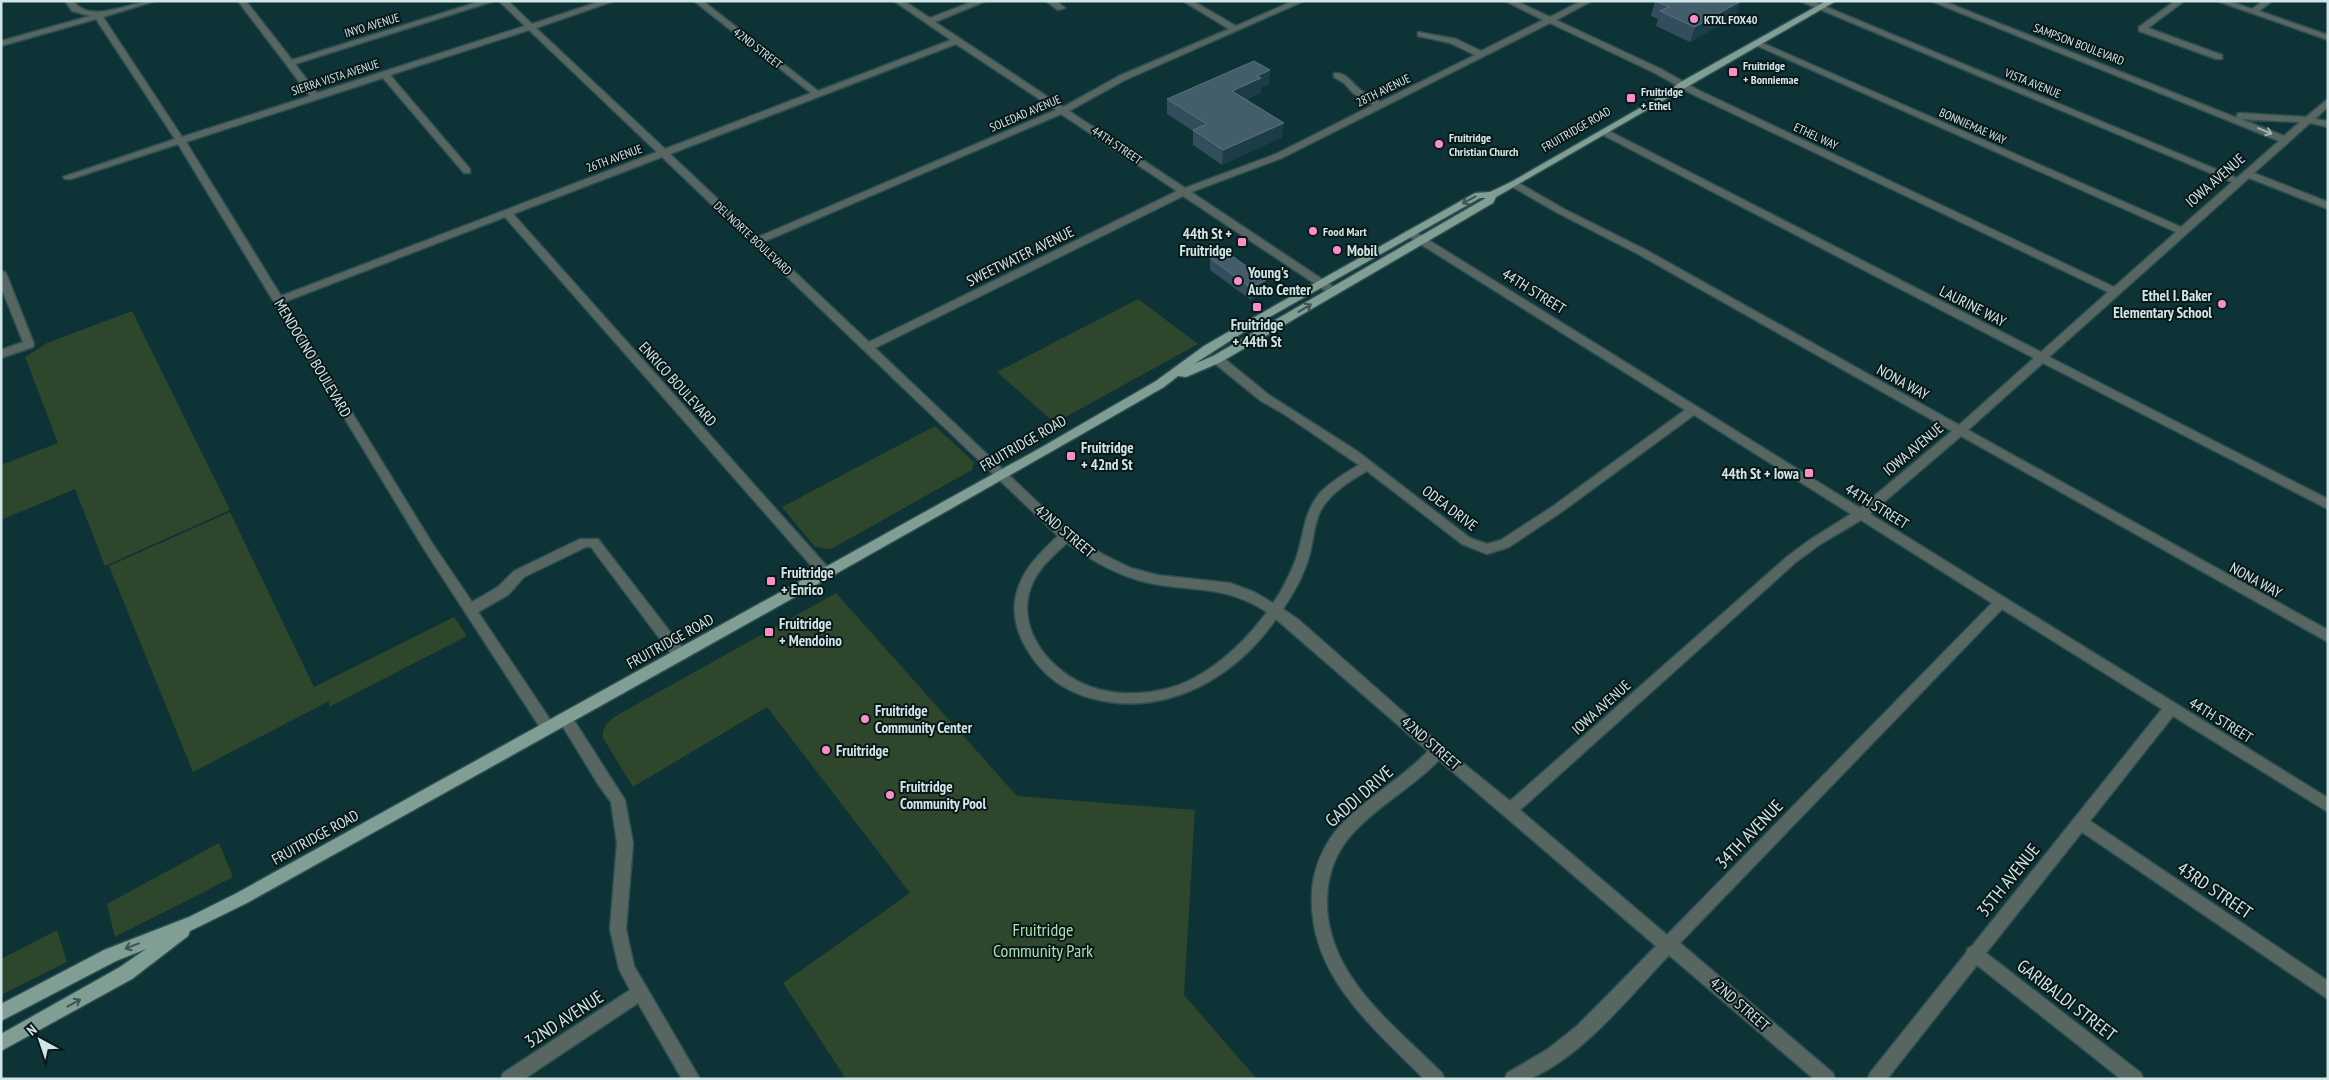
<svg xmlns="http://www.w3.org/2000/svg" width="2329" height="1080" font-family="'PT Sans Narrow',sans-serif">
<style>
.green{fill:#2d462c}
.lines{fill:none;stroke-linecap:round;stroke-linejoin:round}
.minor-casing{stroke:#2c4f52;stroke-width:3}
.major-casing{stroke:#2c4f52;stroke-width:3}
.minor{fill:#586661;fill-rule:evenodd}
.major{fill:#809e94;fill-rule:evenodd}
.wall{fill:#324d5c}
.shaded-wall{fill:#1c3c46}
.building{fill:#435e6a;stroke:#59737e}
.oneway{stroke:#a1b2b1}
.oneway2{stroke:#3f5450}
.poi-dot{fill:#fa8fc7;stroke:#091819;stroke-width:2}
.labels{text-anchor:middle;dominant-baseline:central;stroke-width:4;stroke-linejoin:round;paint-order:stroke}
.far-poi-label{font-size:12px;font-weight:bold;fill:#d1e5e7;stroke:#091819;text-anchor:start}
.far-street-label{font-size:12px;fill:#d1e5e7;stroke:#091819}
.street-label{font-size:15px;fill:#d1e5e7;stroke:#091819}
.poi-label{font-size:15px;font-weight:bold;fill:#d1e5e7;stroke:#091819;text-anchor:start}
.near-street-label{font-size:18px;fill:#d1e5e7;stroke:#091819}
.near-park-label{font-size:18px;fill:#afdfac;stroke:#091819}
</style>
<rect width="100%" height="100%" fill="#0d3336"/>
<g class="green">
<path d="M1138,299L1198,344L1055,423L997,372Z"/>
<path d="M132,311L230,510L105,566L75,489L1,520V465L58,443L25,357L47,343Z"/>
<path d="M935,426L974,462L972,470L831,549L815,547L782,507Z"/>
<path d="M230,512L314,687L454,617L467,636L329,707V701L193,772L109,566Z"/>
<path d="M836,593L1017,796L1195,810L1184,995L1257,1079H846L783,983L910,893L767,707L633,787L603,738C602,727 606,724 614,717Z"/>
<path d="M219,843L233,877L115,937L107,904Z"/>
<path d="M57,930L67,962L1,995V959Z"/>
</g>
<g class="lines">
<defs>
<g id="minor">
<path d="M65,1H73C91,25 130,1 155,1L103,17L182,137L310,96L238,1H246L292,60L481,1H494L295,64L317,93L525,26L499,1H508L532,24L601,1H614L536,28L665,149L811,93L694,1H703L818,91L951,40L894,1H904L930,18L974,1H986L935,22L1063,107L1119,76L1229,29L1183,1H1193L1236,26L1293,1H1304L1125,80L1069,111L1185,188L1276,154L1373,105L1353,93L1344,83L1334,77V73C1347,72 1352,84 1362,91C1367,95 1374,98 1380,102L1475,55L1450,43L1418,36V32L1456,39L1481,51L1543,20L1505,1H1516L1550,17L1581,1H1592L1556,20L1661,69L1698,90L2114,287L2176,232L1751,43L1758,41L2181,227L2232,182L1800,1H1812L2237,178L2279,141L1931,1H1943L2237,118V114L2240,113L2306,117L2328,99V107L2315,119L2328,121V127L2310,123L2254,173L2328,202V209L2249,178L2049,357L2328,499V509L2043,363L1968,430L2328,630V642L1961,436L1870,514L2328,798V812L2173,716L2090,821L2328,981V999L2082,832L1986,953L2141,1073L2143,1079H2121L1977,965L1887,1079H1868L1870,1073L1966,953L1968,948L1972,946L2162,709L2002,609L1680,943L1833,1073L1835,1079H1814L1669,955C1631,995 1583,1056 1531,1078C1524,1080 1513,1079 1505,1079L1507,1073L1548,1049L1577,1026L1656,946L1439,760C1412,788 1377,806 1352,834C1336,852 1328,873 1327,897C1324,974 1393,1024 1442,1073L1444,1079H1424C1372,1026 1308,975 1312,893C1313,869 1324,843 1341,825C1367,797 1402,779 1428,751L1276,619C1235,678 1167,717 1094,699C1066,692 1043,676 1028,651C1015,630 1010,606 1020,583C1028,564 1043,550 1058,536L662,157L513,214L832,572L833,575L832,578H822L505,217L284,302L432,543L472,602L498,587L514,571L580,539H598L685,651L687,655L685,659L680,660L675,659L591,547H586L524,577L508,595L478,612L553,724L555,728L553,732L548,734L543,732L424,549L178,144L71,179H65L63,177L175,139L96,19L1,46V41L90,16L72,11ZM1550,23L1655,73L1692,94L2108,292L2041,352L1607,130H1601V134L2034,358L1959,425L1646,250L1564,209L1517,182H1511V186L1558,213L1638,254L1952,431L1860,508L1414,231H1406V235L1685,410L1552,507L1501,540L1487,544L1470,538L1357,451L1269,395L1221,356H1213L1212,359L1213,362L1261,401L1284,414L1359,465C1345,473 1330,482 1319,494C1303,514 1304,536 1296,559C1290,574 1283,590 1273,603L1254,592L1230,583L1157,575L1131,568L1104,555L1070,533L875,348L1183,196L1329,293H1337V289L1191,192L1282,158ZM529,30L657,152L281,296L186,142L383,78L464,173H470V169L390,75ZM956,44L1056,110L758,237L670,154ZM1061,114L1177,191L869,342L763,242ZM2238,118L2240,119L2300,122L2284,136ZM1694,415L1851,514L1811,539L1788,556L1510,801L1443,747L1299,620L1283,609C1294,593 1305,573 1310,553C1314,538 1314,521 1322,508C1333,491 1350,481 1367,471L1462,544L1487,554L1509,547L1560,513ZM1861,520L1992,603L1667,935L1520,810L1796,562L1819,545ZM1067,543C1091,560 1116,575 1145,582C1192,593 1222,583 1267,612C1243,645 1206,679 1166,689C1142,695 1114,695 1091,687C1049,672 1011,625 1034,580C1042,565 1055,554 1067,543Z"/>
<path d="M1046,1H1056L1065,8L1058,10Z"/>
<path d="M2175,1H2184L2148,28L2222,55V59H2216L2139,31V27Z"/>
<path d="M2217,1H2229L2252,9L2263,1H2272L2259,11L2328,35V40Z"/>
<path d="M1,270L6,273L34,344L33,347L1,358V350L23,342L1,287Z"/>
<path d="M565,712L570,714L625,800L633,843L626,929L634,966L700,1079H682L638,1003L524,1079H501L503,1073L630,990L619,969L610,929L617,843L611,802L598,784L560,722L558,718L560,714Z"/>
</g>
<path id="major" d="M1826,1H1836L1496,197L1493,203L1221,362L1186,377L1178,376L1164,387C860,562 554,732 247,903L190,931L188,936L132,979L1,1051V1034L120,967L146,949L116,961L1,1021V1004L104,950L189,917L237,893L1042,447L1156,381L1204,346L1242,324L1475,193L1490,192L1511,182L1666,93L1679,83ZM1480,198H1486L1213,356L1194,364L1250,328Z"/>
</defs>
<use href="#minor" class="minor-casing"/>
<use href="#major" class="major-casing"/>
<use href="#minor" class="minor"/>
<use href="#major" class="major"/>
</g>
<g class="wall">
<path d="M1655,1L1736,16L1690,42L1656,26L1658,19L1651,16Z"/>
<path d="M1269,85L1261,88L1260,93L1246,100L1282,137L1222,165L1193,145V131L1167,114V99Z"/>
<path d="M1210,258L1266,280V292L1251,300L1210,270Z"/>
</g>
<g class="shaded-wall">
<path d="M1741,1L1736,16L1690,42L1695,27Z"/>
<path d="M1270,70L1269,85L1261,88L1260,93L1232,106V91L1257,76Z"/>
<path d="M1284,123L1282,137L1222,165L1223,150Z"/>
<path d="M1266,280V292L1251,300V288Z"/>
</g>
<g class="building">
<path d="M1656,1H1741L1695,27L1660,11L1669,7Z"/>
<path d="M1254,61L1270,70L1257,76L1261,78L1232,91L1284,123L1223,150L1193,130L1207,124L1167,99Z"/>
<path d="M1225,251L1266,280L1251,288L1210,258Z"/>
</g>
<defs><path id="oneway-shaft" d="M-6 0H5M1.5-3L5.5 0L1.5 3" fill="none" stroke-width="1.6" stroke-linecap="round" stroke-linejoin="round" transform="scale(1.25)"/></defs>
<use class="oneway" href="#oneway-shaft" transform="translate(2265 131) rotate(22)"/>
<g class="oneway2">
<use href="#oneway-shaft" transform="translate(1469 200) rotate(152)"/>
<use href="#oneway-shaft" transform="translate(1305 308) rotate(-31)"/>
<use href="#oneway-shaft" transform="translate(132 946) rotate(159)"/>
<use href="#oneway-shaft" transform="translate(74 1003) rotate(-29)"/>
</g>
<g class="poi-dot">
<circle cx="1694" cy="19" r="5"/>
<rect x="1728" y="67" width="10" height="10" rx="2.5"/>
<rect x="1626" y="93" width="10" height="10" rx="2.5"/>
<circle cx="1439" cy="144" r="5"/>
<circle cx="1313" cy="231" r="5"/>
<rect x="1237" y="237" width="10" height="10" rx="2.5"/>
<circle cx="1337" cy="250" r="5"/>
<circle cx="1238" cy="281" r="5"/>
<circle cx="2222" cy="304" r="5"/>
<rect x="1252" y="302" width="10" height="10" rx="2.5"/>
<rect x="1066" y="451" width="10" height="10" rx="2.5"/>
<rect x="1804" y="468" width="10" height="10" rx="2.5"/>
<rect x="766" y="576" width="10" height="10" rx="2.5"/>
<rect x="764" y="627" width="10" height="10" rx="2.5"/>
<circle cx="865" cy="719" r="5"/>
<circle cx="826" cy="750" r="5"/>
<circle cx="890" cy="795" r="5"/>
</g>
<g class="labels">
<g class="far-poi-label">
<text x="1704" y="19">KTXL FOX40</text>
<text x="1743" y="65">Fruitridge<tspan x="1743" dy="14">+ Bonniemae</tspan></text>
<text x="1641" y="91">Fruitridge<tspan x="1641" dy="14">+ Ethel</tspan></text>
<text x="1449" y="137">Fruitridge<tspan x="1449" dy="14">Christian Church</tspan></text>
<text x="1323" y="231">Food Mart</text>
</g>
<g class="far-street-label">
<text transform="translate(372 25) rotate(-17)">INYO AVENUE</text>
<text transform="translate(2079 44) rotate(21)">SAMPSON BOULEVARD</text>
<text transform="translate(758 48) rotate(38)">42ND STREET</text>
<text transform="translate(335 77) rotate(-18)">SIERRA VISTA AVENUE</text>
<text transform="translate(2033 83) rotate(22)">VISTA AVENUE</text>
<text transform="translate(1383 90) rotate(-26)">28TH AVENUE</text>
<text transform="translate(1025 113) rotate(-23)">SOLEDAD AVENUE</text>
<text transform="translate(1973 126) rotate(24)">BONNIEMAE WAY</text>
<text transform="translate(1576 129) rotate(-30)">FRUITRIDGE ROAD</text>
<text transform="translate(1816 136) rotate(25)">ETHEL WAY</text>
<text transform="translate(1117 145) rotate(34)">44TH STREET</text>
<text transform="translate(614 158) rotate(-20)">26TH AVENUE</text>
<text transform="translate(753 238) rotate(43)">DEL NORTE BOULEVARD</text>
</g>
<g class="street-label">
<text transform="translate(2215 180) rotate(-41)">IOWA AVENUE</text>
<text transform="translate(1020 256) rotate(-26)">SWEETWATER AVENUE</text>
<text transform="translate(1534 291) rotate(32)">44TH STREET</text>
<text transform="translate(1973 306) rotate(27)">LAURINE WAY</text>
<text transform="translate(313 358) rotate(59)">MENDOCINO BOULEVARD</text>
<text transform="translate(1903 382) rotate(29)">NONA WAY</text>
<text transform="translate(678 384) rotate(48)">ENRICO BOULEVARD</text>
<text transform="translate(1023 443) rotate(-30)">FRUITRIDGE ROAD</text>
<text transform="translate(1913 449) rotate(-40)">IOWA AVENUE</text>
<text transform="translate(1877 506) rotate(32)">44TH STREET</text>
<text transform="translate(1450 508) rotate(37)">ODEA DRIVE</text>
<text transform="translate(1065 531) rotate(40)">42ND STREET</text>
<text transform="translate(2256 580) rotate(29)">NONA WAY</text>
<text transform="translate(670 641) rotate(-29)">FRUITRIDGE ROAD</text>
<text transform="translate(1601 707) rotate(-42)">IOWA AVENUE</text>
<text transform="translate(2221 720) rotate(32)">44TH STREET</text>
<text transform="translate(1431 743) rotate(41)">42ND STREET</text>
<text transform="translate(315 837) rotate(-29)">FRUITRIDGE ROAD</text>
<text transform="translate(1740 1004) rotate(41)">42ND STREET</text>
</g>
<g class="poi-label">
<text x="1232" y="233" text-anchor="end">44th St +<tspan x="1232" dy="17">Fruitridge</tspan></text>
<text x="1347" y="250">Mobil</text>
<text x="1248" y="272">Young's<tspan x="1248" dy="17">Auto Center</tspan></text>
<text x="2212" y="295" text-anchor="end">Ethel I. Baker<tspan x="2212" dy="17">Elementary School</tspan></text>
<text x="1257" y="324" text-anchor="middle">Fruitridge<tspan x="1257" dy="17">+ 44th St</tspan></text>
<text x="1081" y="447">Fruitridge<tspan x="1081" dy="17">+ 42nd St</tspan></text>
<text x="1799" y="473" text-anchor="end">44th St + Iowa</text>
<text x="781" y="572">Fruitridge<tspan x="781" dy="17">+ Enrico</tspan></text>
<text x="779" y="623">Fruitridge<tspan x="779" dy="17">+ Mendoino</tspan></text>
<text x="875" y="710">Fruitridge<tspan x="875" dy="17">Community Center</tspan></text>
<text x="836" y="750">Fruitridge</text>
<text x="900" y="786">Fruitridge<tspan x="900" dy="17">Community Pool</tspan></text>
</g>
<g class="near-street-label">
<text transform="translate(1359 796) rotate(-41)">GADDI DRIVE</text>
<text transform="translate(1749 834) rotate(-46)">34TH AVENUE</text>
<text transform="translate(2008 880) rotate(-51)">35TH AVENUE</text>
<text transform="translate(2215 890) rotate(34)">43RD STREET</text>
<text transform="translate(2067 1000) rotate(38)">GARIBALDI STREET</text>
<text transform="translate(564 1019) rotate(-33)">32ND AVENUE</text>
</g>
<g class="near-park-label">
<text x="1043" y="929">Fruitridge<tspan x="1043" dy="21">Community Park</tspan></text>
</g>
</g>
<rect width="2329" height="1080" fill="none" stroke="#d1e5e7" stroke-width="5"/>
<g transform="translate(40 1040) rotate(320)" stroke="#091819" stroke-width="4" paint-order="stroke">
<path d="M0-4L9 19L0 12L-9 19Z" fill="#d1e5e7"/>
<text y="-8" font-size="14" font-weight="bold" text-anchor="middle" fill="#d1e5e7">N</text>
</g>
</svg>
